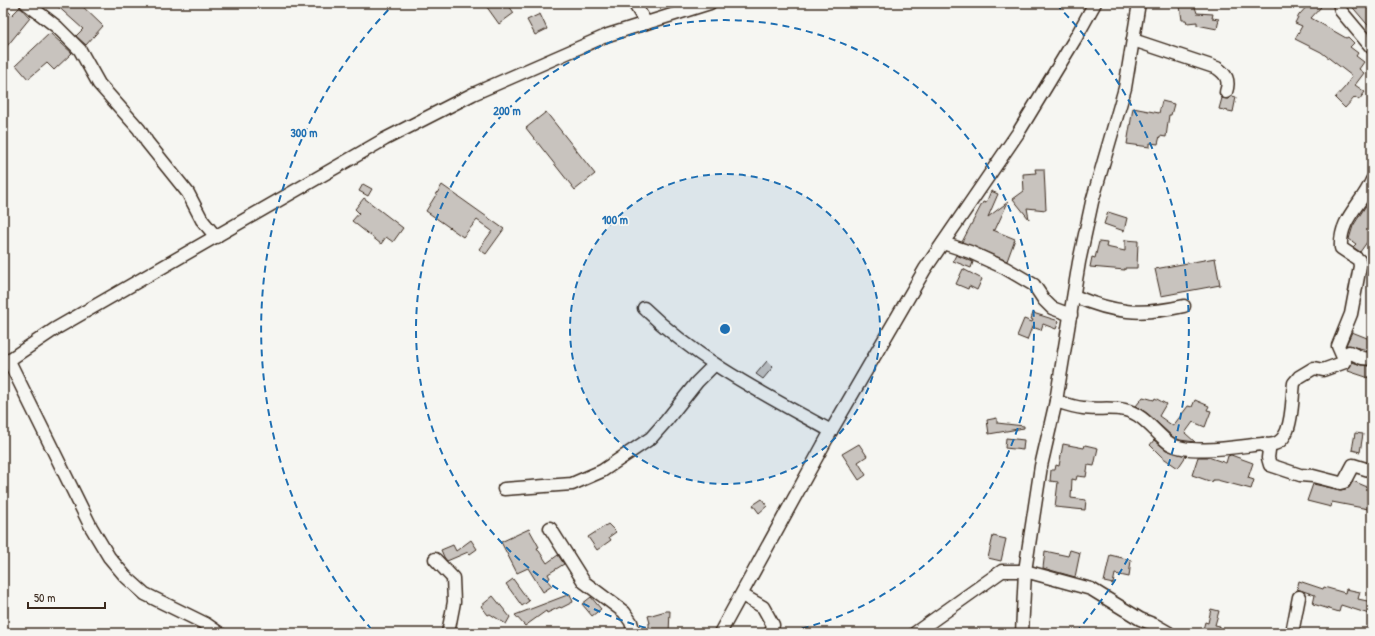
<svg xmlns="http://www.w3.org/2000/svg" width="1375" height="636" font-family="'Patrick Hand',sans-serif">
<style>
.building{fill:#c8c3be;stroke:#3b2a1e}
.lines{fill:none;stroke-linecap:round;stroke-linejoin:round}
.minor-casing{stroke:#3b2a1e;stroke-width:15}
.minor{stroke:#f6f6f2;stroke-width:12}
.ring{fill:none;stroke:#1f6fb2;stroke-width:2;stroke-dasharray:7 5}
.centre{fill:#1f6fb2;stroke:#f6f6f2;stroke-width:2}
.ring-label{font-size:12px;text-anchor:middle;font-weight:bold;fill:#1f6fb2;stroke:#f6f6f2;stroke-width:3.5;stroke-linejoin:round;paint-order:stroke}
</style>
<rect width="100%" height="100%" fill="#f6f6f2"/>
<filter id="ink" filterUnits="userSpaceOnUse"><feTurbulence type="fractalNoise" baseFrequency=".025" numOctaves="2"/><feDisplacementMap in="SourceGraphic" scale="8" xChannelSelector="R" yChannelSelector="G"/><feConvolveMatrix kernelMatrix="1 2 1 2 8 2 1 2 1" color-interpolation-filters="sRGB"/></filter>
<g filter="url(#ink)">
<g class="building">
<path d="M54,3H79L103,26L86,45L76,36L83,29Z"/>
<path d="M484,3H507L514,13L499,24Z"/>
<path d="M1310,3H1316L1321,7L1311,18L1346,38L1348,37L1354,43L1350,47L1358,53L1356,56L1364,62L1359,69L1364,73L1355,85L1365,92L1359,100L1355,97L1345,108L1335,98L1346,86L1352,76L1321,52L1295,39L1302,26L1295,23L1299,15Z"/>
<path d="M1349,3H1372V30Z"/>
<path d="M1194,4L1197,13L1213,14L1212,18L1219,19L1217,29L1197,25V22L1187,23L1186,20H1182L1180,6Z"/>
<path d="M3,6L12,15L20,7L30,18L3,51Z"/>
<path d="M540,14L547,29L535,35L527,20Z"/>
<path d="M50,33L72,53L54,70L47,63L28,79L16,65Z"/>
<path d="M1232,96L1236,97L1233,112L1219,109L1222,98L1228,99Z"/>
<path d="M1162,101L1174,104L1171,115H1169L1166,137L1160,136L1158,144L1150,143V147L1127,144L1133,108L1159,113Z"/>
<path d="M546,112L595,174L575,190L526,128Z"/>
<path d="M1035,169H1044L1046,210L1027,208L1029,219L1013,199L1024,191L1023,174L1036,173Z"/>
<path d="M363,184L372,189L368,196L359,191Z"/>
<path d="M442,185L504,229L486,254L479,249L492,231L477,220L463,237L426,211Z"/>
<path d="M991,191L998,194L988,217L1008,202L995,230H993L1015,239L1007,261L962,242L983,202L986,203Z"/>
<path d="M1372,196V235L1360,252L1353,247L1356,244L1349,239L1353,226Z"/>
<path d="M364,198L403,228L393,242L386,237L381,244L352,221L359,213L355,209Z"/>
<path d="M1108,212L1127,218L1124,231L1104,224Z"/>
<path d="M1125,240L1138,241L1137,268H1125V270L1090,267L1092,257L1095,258L1099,242L1107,243L1106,247L1125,251Z"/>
<path d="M956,255L973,262L971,268L953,261Z"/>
<path d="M1215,258L1220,285L1161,296L1155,269Z"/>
<path d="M963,269L982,279L977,290L969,286L968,289L956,284Z"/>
<path d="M1033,313L1059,321L1056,329L1043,324L1041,330L1032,327L1027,340L1017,336L1024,319L1032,322L1033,320L1031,319Z"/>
<path d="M1352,332L1372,340V351L1346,345Z"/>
<path d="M767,361L773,367L763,379L756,374Z"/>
<path d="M1352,362L1361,365L1372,366V379L1348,371Z"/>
<path d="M1143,397L1154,400L1155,398L1166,404L1159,416L1173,426L1188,406L1192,407L1195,400L1209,406L1207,410L1211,411L1205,427L1193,422L1185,433L1195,442L1180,440L1173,437L1148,414L1136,406Z"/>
<path d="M997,418V423L1024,426V428L989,434L987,420Z"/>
<path d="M1355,433L1363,434L1360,452L1352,450Z"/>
<path d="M1006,438L1024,440L1023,450L1005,448Z"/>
<path d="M1154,440L1166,450L1186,456L1178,468L1162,457L1150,445Z"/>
<path d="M859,444L867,456L858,462L866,475L859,480L842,454Z"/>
<path d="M1063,444L1084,448L1085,445L1098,448L1094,466L1088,465L1086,477L1077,476L1076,480L1072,479L1071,498L1086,500L1085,510L1055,507L1058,482L1050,481L1051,470H1055L1056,465L1059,466Z"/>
<path d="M1231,455L1253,463L1248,478L1254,480L1251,489L1217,480H1213L1212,482L1192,475L1198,457H1208L1226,463L1228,456Z"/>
<path d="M1353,481L1372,489V502H1370L1368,509L1332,502L1331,507L1307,501L1313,484L1341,490L1349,488Z"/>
<path d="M762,499L767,506L759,513L753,505Z"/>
<path d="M608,524L616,532L609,537L611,540L597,550L588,537Z"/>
<path d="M529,529L539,547L537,548L547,563L558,555L564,564L548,574L550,578L547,580L552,586L543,592L528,568L517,573L501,542Z"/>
<path d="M993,536L1006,539L1001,561L988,558Z"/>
<path d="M471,540L477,549L470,554L468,552L447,561L444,557L441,550L453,545L456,551Z"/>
<path d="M1070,550L1080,553L1075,577L1043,568L1045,551L1068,556Z"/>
<path d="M1110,555L1131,560L1129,577L1115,574L1113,584L1104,582Z"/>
<path d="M513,579L529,601L522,606L506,584Z"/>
<path d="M1299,581L1323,589L1324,587L1345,593L1346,589L1360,592L1358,599L1372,602L1369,614L1341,605L1339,612L1313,604L1315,595L1297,589Z"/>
<path d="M570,594L573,602L561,608L560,607L547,613L546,611L525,626L515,615Z"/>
<path d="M493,596L510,617L506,624L490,614L488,615L481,606Z"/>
<path d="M591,597L601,609L592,616L582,604Z"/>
<path d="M1211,609L1219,611L1215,625L1220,626L1218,633H1202L1205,622L1208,623Z"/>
<path d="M666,611H670L669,633H649V623H650L648,616Z"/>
</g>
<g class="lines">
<defs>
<g id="minor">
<path d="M26,3L57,27L80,50L99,84L139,129L147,142L188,193L202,220L216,237"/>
<path d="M634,3L646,23"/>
<path d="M1339,3L1341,11L1372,48"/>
<path d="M1133,40L1217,68C1226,74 1230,80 1226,92"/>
<path d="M943,243L970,252L1005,268L1034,285L1044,300L1052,308L1071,315"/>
<path d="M1074,296C1114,313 1140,316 1184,306"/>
<path d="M644,308C698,361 766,395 831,431"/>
<path d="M1344,358L1346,357L1349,352L1362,358L1372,359"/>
<path d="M9,361L91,527L109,557L125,576L145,594L206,624L219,633"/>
<path d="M3,364L55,329L385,139L473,94L608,35L710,3"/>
<path d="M1056,401C1065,404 1073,407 1083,408C1096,410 1112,407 1125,410C1144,414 1155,433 1169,443C1188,456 1241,446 1263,444C1295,451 1291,402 1294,383L1299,377L1314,368L1323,370L1345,362L1338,346L1351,314L1360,266L1359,260L1341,248C1339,218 1362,205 1372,180"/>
<path d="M1263,444L1269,450L1268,458L1270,465L1300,475L1313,476L1340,483L1344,482L1353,465L1372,471"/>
<path d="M504,489L572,484L602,471L651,438L666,421L697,382L714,365"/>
<path d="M550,528L584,582L624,612L631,622L634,633"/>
<path d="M435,559L453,578L454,602L448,633"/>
<path d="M742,595L763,607L773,625L771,633"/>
<path d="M720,633L831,431L925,269L1018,133L1075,39L1095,3"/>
<path d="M915,633L1002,571H1025L1091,589L1140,619L1155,625L1169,633"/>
<path d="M1022,633L1025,571L1041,466L1056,401L1079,262L1092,202L1125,88L1139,3"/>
<path d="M1292,633L1299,597"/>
</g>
</defs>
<use href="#minor" class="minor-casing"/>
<use href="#minor" class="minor"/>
</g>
</g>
<circle cx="725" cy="329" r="155" fill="#1f6fb2" fill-opacity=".12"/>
<g class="ring">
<circle cx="725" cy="329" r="155"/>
<path d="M669 633A309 309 0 1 1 781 633"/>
<path d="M372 630A464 464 0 0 1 394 4M1056 4A464 464 0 0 1 1078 630"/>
</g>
<circle cx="725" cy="329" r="6" class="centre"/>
<g class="ring-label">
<text x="507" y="115">200 m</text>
<text x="304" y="137">300 m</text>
<text x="615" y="224">100 m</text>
</g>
<rect width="1375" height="636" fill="none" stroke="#f6f6f2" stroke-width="16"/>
<rect x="8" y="8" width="1359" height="620" fill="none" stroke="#3b2a1e" stroke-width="1.5" filter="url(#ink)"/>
<path d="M28 602v6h77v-6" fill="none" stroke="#3b2a1e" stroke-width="2"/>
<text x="34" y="602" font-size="12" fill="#3b2a1e" stroke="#f6f6f2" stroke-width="3" paint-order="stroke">50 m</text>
</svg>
